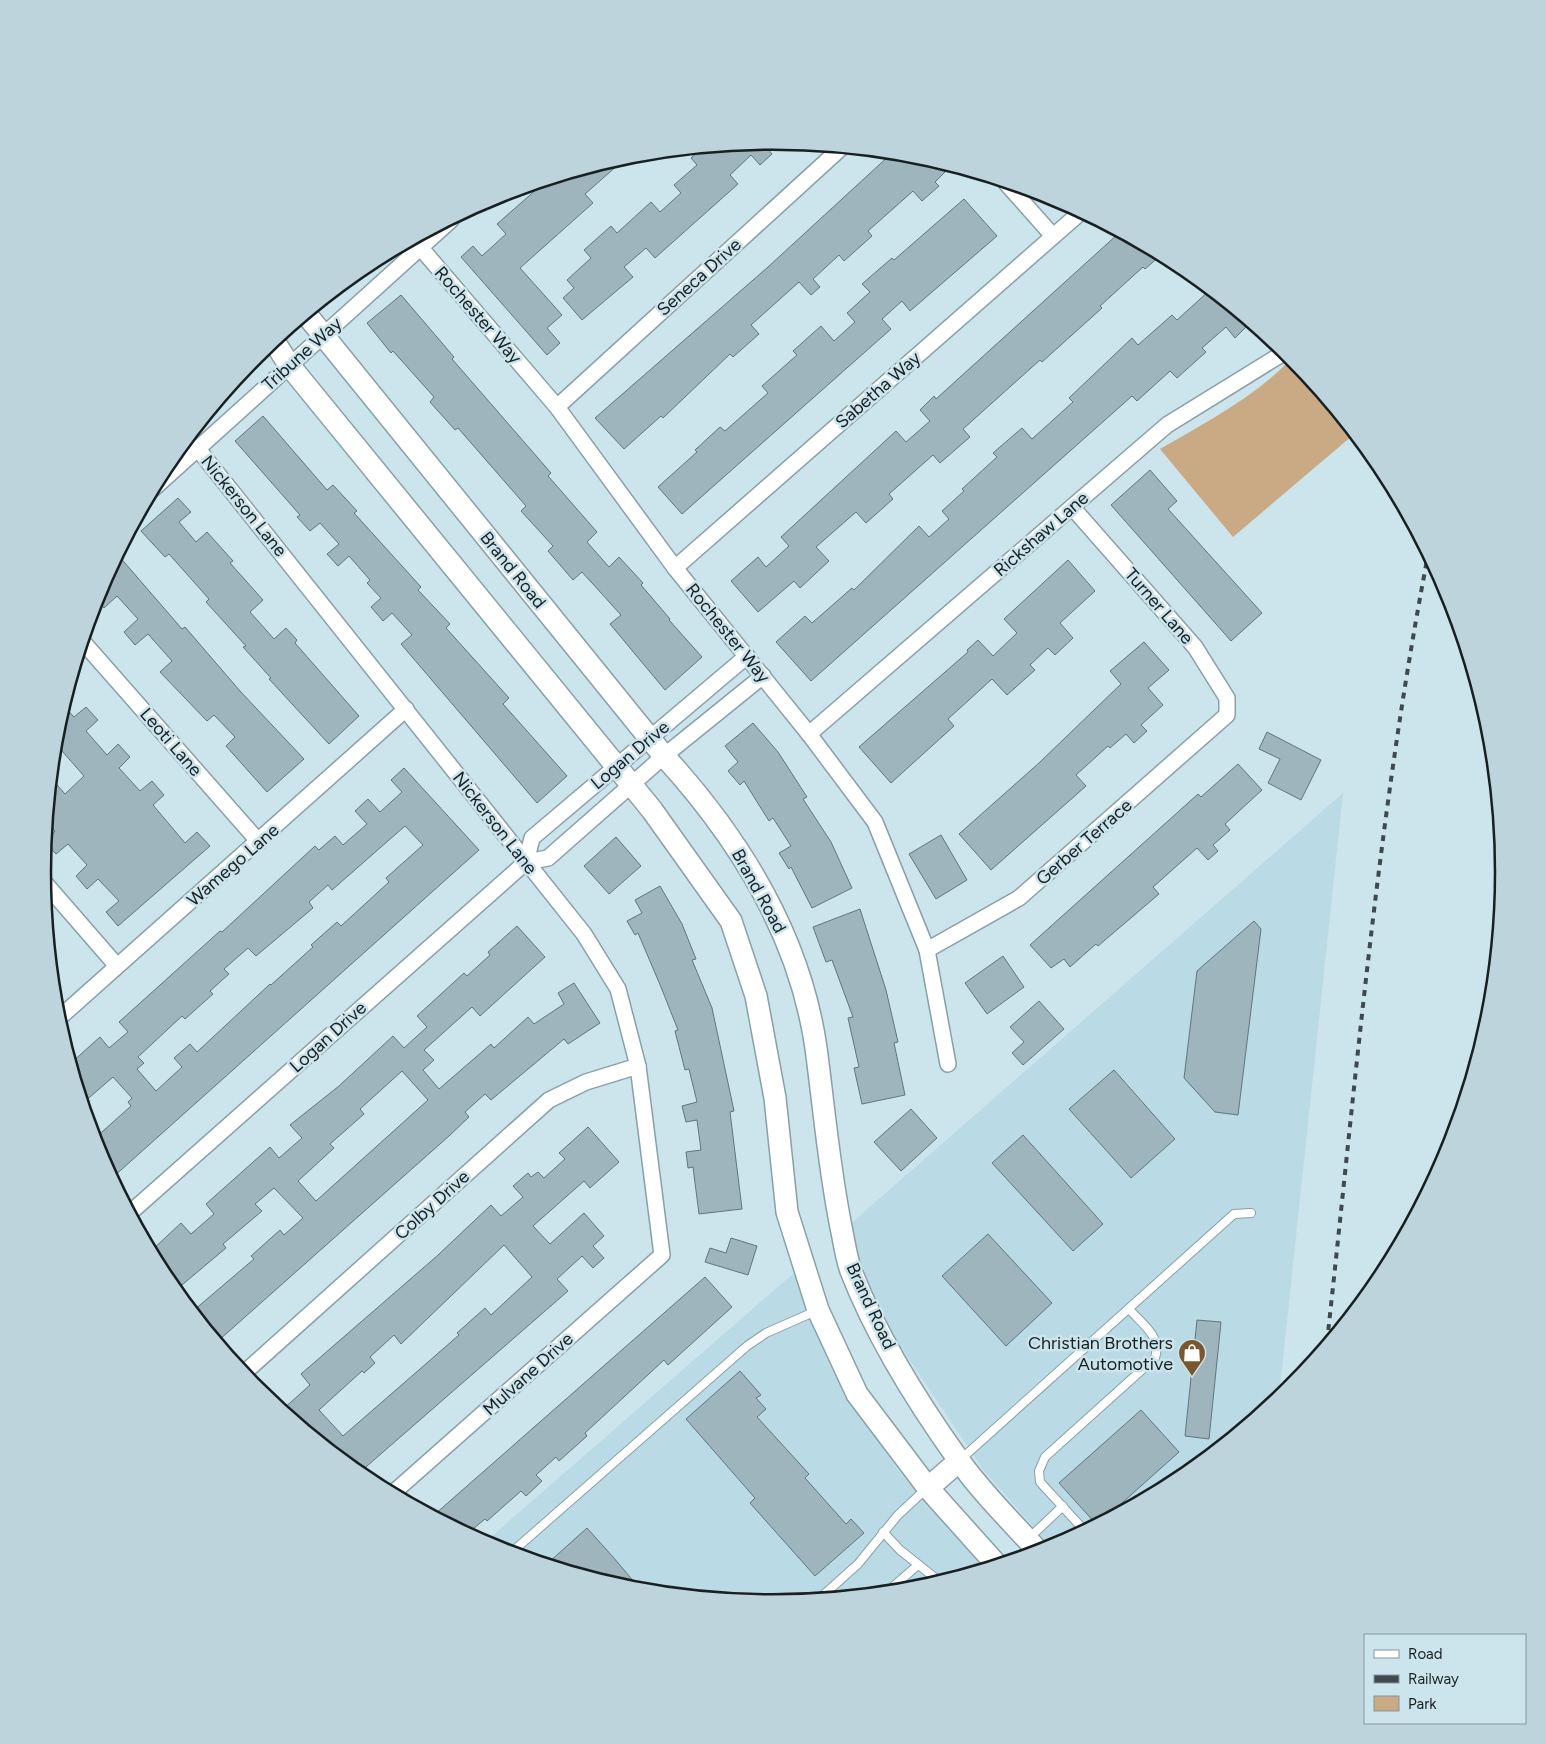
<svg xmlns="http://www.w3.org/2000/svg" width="1546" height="1744" font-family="Figtree,sans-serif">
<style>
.built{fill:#badae5}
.green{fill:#caa985}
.building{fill:#9eb5bd;stroke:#60767d;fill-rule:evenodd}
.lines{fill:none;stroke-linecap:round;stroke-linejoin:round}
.service-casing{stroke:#8aa0a8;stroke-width:10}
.minor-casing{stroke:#8aa0a8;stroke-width:18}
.secondary-casing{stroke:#8aa0a8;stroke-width:24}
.service{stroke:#fff;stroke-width:8}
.minor{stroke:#fff;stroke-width:15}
.secondary{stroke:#fff;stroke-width:21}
.rail{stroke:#3e4a4e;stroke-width:4;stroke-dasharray:6 6;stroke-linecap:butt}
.labels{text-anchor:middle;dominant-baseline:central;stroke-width:5;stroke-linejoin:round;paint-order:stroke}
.street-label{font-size:18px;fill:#172023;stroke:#cce4ec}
.poi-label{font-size:18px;fill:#172023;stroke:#cce4ec;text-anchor:end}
.rim{fill:none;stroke:#172023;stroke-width:2.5}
</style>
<rect width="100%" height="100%" fill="#cce4ec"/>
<g class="built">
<path d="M1343,793L1279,1397L1179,1480L1051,1547L984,1471L880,1316L847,1227Z"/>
<path d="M794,1273L839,1381L897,1469L983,1568L915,1589L773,1602L630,1588L485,1542Z"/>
</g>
<path class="green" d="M1292,358L1353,433L1352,436L1233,537L1160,449C1206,422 1255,397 1292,358Z"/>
<g class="building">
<path d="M766,142L764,144L772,154L760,165L751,155L730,175L738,184L655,258L646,248L624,267L633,277L582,320L563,298L574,288L567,280L591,258L584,250L611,226L617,233L651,202L660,212L681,193L674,185L697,165L691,158L701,149Z"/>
<path d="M892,153L916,156L936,162L945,172L935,182L939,186L922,201L913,191L868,231L872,236L844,261L839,255L813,279L820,287L811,295L799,282L751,325L759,334L733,357L730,354L663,418L661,416L624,449L595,418L768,267Z"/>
<path d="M627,157L585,194L593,203L520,268L562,315L547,328L560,343L547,355L461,257L473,246L482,256L506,234L497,224L546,181Z"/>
<path d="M964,199L997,236L910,311L902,301L882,319L891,329L682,514L658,487L697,452L695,450L720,427L725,431L768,393L762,386L797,355L793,351L821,326L834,341L855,322L847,313L870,292L862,284L892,258L894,260Z"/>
<path d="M1119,233L1161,255L1145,269L1143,267L1100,306L1102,308L1042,362L1040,360L963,429L970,437L940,463L933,455L889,494L893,499L866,523L856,512L816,547L829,561L800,588L794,581L758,612L731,581L758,557L766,567L789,546L781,537L896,431L906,442L930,421L920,410L934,396L936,399Z"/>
<path d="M1210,290L1236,312L1248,325L1235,338L1226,327L1202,348L1206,352L1177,378L1170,371L1137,401L1132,396L811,681L776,642L805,616L812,623L852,588L854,590L919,526L929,537L949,519L942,511L964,491L962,489L997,457L993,453L1022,428L1032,439L1073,402L1069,398L1132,338L1138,345L1172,315L1177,320Z"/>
<path d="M401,295L454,357L452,359L551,473L548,476L597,532L587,542L609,567L619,557L643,583L641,585L670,619L669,620L702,657L665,690L610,624L621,615L582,572L573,580L548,551L553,546L521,511L526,506L458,428L455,430L430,402L434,397L393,351L391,353L367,323Z"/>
<path d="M263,416L327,490L333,485L357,511L354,513L421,587L418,590L450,624L446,628L509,698L503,704L567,776L537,803L401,644L412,635L392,613L383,621L371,607L381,598L367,583L370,580L349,556L338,566L327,554L339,544L320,523L310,531L297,517L300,515L235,441Z"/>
<path d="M1150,470L1177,501L1168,509L1262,613L1231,641L1111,505Z"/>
<path d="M178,498L191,512L179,522L196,542L207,532L233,561L230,563L263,600L250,612L274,639L286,628L297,640L295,643L359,716L329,744L269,679L271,678L243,647L246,646L206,602L209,599L169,554L165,557L141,531Z"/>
<path d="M118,555L182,629L185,627L240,691L304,759L267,792L226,746L235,737L214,715L207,721L160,672L172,661L148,634L135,645L124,632L138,619L117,596L104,608L96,599Z"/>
<path d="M1068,560L1095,591L1060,623L1073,638L1055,655L1048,648L1030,665L1035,670L1007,695L992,679L948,719L954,726L891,783L859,747L968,652L967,650L978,640L993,656L1017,633L1004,619Z"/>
<path d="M1144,642L1169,670L1148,688L1163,705L1141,725L1147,731L1134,743L1126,734L1110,748L1108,746L1076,775L1086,786L991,870L959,834L1039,763L1121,684L1110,671Z"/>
<path d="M64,706L74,717L86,707L98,720L86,731L107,755L118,744L130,757L119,768L140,791L152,781L164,795L153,805L185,843L197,832L210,846L118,926L106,912L119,901L98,879L87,889L76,876L87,865L68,844L56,854L45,842L55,831L47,822L52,779L65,794L84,776L55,743L57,729Z"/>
<path d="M753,723L778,752L807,797L803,799L831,842L852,888L812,908L791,867L789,869L779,853L791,846L773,818L769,821L744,781L740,785L728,771L738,762L725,746Z"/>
<path d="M1267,732L1321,760L1301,800L1268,783L1280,759L1259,749Z"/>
<path d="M1238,764L1262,790L1225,824L1230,830L1213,845L1218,851L1208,860L1197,848L1153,887L1159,894L1098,946L1096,944L1070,967L1064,959L1051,968L1030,945L1198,794L1201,797Z"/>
<path d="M404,768L479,850L112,1178L94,1139L131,1106L128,1102L132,1098L113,1077L83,1103L71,1063L100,1037L109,1048L128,1032L119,1022L220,931L222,932L315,846L319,850L335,836L343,845L367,824L355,811L368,799L380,812L402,792L391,780ZM405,826L423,845L386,878L389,882L341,926L337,922L311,945L313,947L271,985L270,984L197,1052L190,1044L174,1058L182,1067L156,1091L137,1069L144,1063L138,1057L182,1016L185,1019L213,994L210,991L229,974L224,969L248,948L256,956L313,908L309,902L328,885L332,890Z"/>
<path d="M941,835L967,880L936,899L909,854Z"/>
<path d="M616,837L641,866L609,894L584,866Z"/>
<path d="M660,886L682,924L696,959L692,960L712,1008L734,1111L730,1112L742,1209L699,1214L693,1167L688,1168L686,1152L701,1150L697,1120L686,1122L682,1106L697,1102L689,1069L685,1070L675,1031L678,1030L661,987L638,933L635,935L627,921L642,913L635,900Z"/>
<path d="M860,909L886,990L898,1042L894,1043L905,1095L862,1104L854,1068L859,1067L848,1018L853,1017L832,960L826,962L813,927Z"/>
<path d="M1254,921L1261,929L1238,1115L1215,1112L1184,1078L1197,971Z"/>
<path d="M517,926L545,957L480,1016L472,1007L424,1050L434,1060L423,1070L439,1089L491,1044L494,1048L528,1017L534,1024L564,1004L558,993L574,983L600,1023L568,1044L564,1039L491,1100L485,1094L465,1112L469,1117L449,1136L218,1341L193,1311L254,1259L251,1256L280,1230L284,1235L303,1218L274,1188L255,1204L262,1211L223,1244L226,1248L176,1290L165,1278L151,1251L181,1223L191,1234L214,1214L206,1204L270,1147L279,1158L302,1138L290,1125L339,1086L393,1036L404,1048L427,1027L417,1016L464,973L467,976L490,955L488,952ZM402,1071L428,1100L316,1201L298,1181L334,1148L330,1144L364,1114L360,1109Z"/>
<path d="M1003,956L1024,987L987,1014L965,983Z"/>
<path d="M1039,1001L1064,1029L1023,1065L1012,1053L1024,1042L1010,1027Z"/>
<path d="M1114,1070L1175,1139L1131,1178L1069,1109Z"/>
<path d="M911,1109L937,1138L901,1171L874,1142Z"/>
<path d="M588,1127L619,1162L590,1188L584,1181L533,1226L550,1244L584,1213L604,1236L593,1246L604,1258L593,1268L582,1256L557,1279L568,1291L359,1473L282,1410L310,1385L301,1374L437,1256L491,1205L501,1216L523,1197L513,1186L528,1173L531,1177L538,1172L544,1178L565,1159L559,1153ZM504,1245L532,1277L491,1315L485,1308L457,1333L459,1335L343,1436L319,1410L362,1371L364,1373L375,1363L370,1357L394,1335L401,1344Z"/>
<path d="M1023,1135L1103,1224L1073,1251L992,1163Z"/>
<path d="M988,1234L1052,1303L1006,1346L942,1276Z"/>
<path d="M731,1238L757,1246L748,1275L705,1262L710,1248L726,1253Z"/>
<path d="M705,1277L732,1307L668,1365L664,1360L585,1433L587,1436L559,1461L556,1457L536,1475L542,1481L526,1496L521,1491L487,1521L485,1519L468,1533L434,1515Z"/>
<path d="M1197,1320L1221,1322L1209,1439L1185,1436Z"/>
<path d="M740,1371L761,1395L756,1398L766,1409L757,1417L809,1474L805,1478L846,1524L851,1519L864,1533L815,1576L750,1503L755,1498L686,1419Z"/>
<path d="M1141,1410L1179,1452L1103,1520L1096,1524L1059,1483Z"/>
<path d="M587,1528L613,1557L641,1590L630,1588L548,1563Z"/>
</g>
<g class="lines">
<defs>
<g id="service">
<path d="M960,1460L1234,1214L1251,1213"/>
<path d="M1084,1530L1040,1482L1039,1471L1045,1457L1155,1358C1162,1336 1142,1324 1129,1309"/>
<path d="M883,1532L900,1550L939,1581"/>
<path d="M1028,1539L1063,1506"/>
<path d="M512,1552L747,1346L766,1333L816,1311"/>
<path d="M888,1591L918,1565"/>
<path d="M820,1598L858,1564L898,1515L926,1489"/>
</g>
<g id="minor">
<path d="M1006,183L1053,236"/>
<path d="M420,247L557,407L675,568L809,734L875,822L927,950L948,1064"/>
<path d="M557,407L841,148"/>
<path d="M198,449L584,934L618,989L638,1066L662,1255L393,1493"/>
<path d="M153,489L451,220"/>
<path d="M675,568L1081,212"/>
<path d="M83,642L259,842"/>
<path d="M809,734L1167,425L1285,352"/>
<path d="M526,862L532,838L747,656"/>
<path d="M44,882L117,966"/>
<path d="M927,950L1019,898L1227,715V698L1195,647L1072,507"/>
<path d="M58,1019L406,709"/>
<path d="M131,1212L526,862L548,858L664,756L763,676"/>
<path d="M244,1373L549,1100L586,1082L638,1066"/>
</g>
<g id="secondary">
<path d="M306,314L664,756C739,838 800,936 816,1048C824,1108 829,1168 841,1227C844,1241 846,1257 851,1271C876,1335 918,1403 958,1459C981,1492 1011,1521 1038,1551"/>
<path d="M274,341L289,365L652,810L731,921L756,996L775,1098L787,1212L818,1310L857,1394L928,1488L996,1564"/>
<path d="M928,1488L959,1461"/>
</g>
</defs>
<use href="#service" class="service-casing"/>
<use href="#minor" class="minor-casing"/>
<use href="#secondary" class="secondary-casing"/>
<use href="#service" class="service"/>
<use href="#minor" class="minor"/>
<use href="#secondary" class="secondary"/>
<path class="rail" d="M1327,1342C1356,1079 1378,815 1428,555"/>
</g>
<defs>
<symbol id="shop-pin" viewBox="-11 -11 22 30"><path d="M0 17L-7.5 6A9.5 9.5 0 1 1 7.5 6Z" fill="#79582f" stroke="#cce4ec"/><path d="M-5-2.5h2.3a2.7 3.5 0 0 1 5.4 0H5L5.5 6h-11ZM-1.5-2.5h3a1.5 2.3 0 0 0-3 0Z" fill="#fff"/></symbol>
</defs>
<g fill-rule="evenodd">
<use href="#shop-pin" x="1176" y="1337" width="32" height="43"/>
</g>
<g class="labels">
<g class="street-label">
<text transform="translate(699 277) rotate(-42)">Seneca Drive</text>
<text transform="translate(478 315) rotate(49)">Rochester Way</text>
<text transform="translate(302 354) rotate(-42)">Tribune Way</text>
<text transform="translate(878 390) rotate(-41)">Sabetha Way</text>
<text transform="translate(244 506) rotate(51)">Nickerson Lane</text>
<text transform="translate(1041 534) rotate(-41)">Rickshaw Lane</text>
<text transform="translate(513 570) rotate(51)">Brand Road</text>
<text transform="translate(1159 606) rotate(49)">Turner Lane</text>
<text transform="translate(728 633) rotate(51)">Rochester Way</text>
<text transform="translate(171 742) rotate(49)">Leoti Lane</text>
<text transform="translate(630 755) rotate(-40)">Logan Drive</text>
<text transform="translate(495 823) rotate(52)">Nickerson Lane</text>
<text transform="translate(1084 842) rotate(-41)">Gerber Terrace</text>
<text transform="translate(233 865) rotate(-41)">Wamego Lane</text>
<text transform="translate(759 891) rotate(61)">Brand Road</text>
<text transform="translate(328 1037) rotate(-42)">Logan Drive</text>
<text transform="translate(432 1205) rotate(-42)">Colby Drive</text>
<text transform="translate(871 1306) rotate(65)">Brand Road</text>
<text transform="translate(528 1374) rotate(-42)">Mulvane Drive</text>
</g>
<g class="poi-label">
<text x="1173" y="1343">Christian Brothers<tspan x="1173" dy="21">Automotive</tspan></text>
</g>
</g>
<path d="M0 0H1546V1744H0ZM51 872a722 722 0 1 1 1444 0a722 722 0 1 1-1444 0Z" fill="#bed4dc" fill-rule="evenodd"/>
<path class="rim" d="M51 872a722 722 0 1 1 1444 0a722 722 0 1 1-1444 0Z"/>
<rect x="1364" y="1634" width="162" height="90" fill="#cce4ec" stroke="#84969c"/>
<rect x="1374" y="1650" width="25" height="8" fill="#ffffff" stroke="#84969c"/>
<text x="1408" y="1659" font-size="15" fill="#172023">Road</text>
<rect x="1374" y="1675" width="25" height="8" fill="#3e4a4e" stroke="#84969c"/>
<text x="1408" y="1684" font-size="15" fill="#172023">Railway</text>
<rect x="1374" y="1696" width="25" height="15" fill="#caa985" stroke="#84969c"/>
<text x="1408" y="1709" font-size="15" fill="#172023">Park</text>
</svg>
